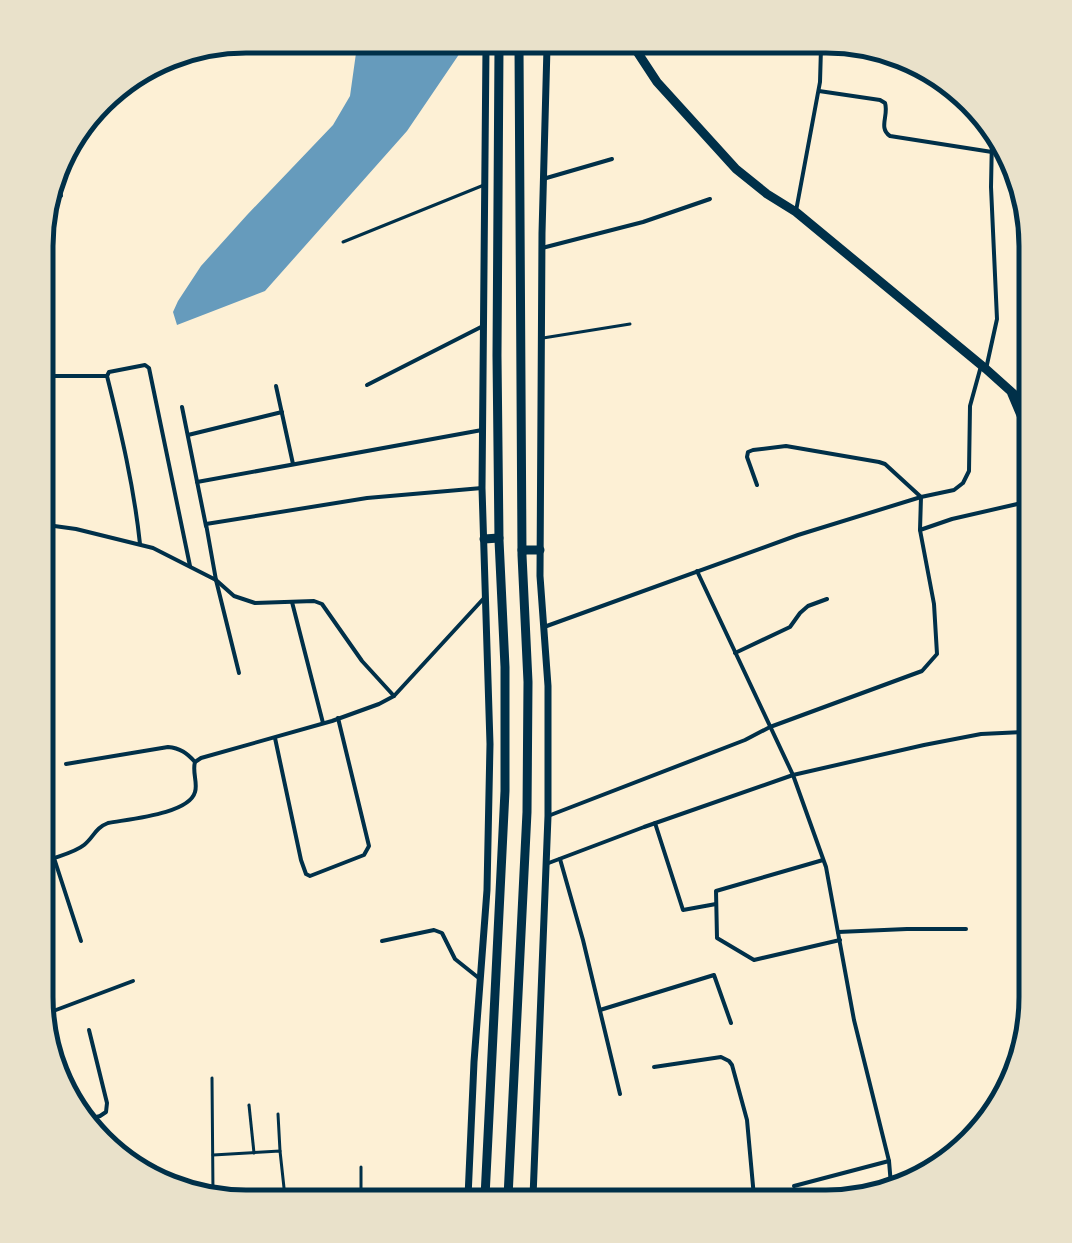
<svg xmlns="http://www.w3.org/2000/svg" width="1072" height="1243" font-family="'IBM Plex Sans',sans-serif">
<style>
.water{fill:#669bbc}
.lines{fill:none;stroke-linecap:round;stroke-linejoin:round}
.service{stroke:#003049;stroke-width:3}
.minor{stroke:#003049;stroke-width:4}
.tertiary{stroke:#003049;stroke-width:7}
.trunk{stroke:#003049;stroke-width:9}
.rim{fill:none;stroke:#003049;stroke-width:5}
</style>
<rect width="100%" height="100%" fill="#fdf0d5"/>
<path class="water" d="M357,46L464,47L407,131L265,291L177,325L173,312L178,301L201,266L247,215L333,125L350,96Z"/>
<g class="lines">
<g class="service">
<path d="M343,242L484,185"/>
<path d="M543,338L630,324"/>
<path d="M212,1078L213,1193"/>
<path d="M249,1105L254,1153"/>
<path d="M278,1114L280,1151"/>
<path d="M213,1155L280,1151L285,1197"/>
<path d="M361,1197V1167"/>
</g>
<g class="minor">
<path d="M819,91L880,100L885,103C889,115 878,128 890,136L992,152"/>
<path d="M543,179L612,159"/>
<path d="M55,199L61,196L59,186"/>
<path d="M796,211L820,82L821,48"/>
<path d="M542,248L643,222L710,199"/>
<path d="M986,369L997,319L991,187L992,137"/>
<path d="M47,376H107"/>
<path d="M367,385L483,326"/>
<path d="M276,386L293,464"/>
<path d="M182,407L206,526"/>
<path d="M188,435L282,412"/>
<path d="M197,482L482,430"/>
<path d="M757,485L747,457L748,452L753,450L786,446L879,462L885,464L921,497L920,530"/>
<path d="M47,525L76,529L153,548L216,580L206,524L367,498L482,488"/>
<path d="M140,544C134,487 121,432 107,376L109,372L145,365L149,368L190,566"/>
<path d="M697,571L793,775L826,867L854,1020L889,1161L891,1185"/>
<path d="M216,580L234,596L255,603L314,601L322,604L362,661L394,696"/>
<path d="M216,580L239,673"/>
<path d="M292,602L323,723"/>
<path d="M544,627L798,535L921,497L954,490L963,483L969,471L970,406L981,366"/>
<path d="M735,653L790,627L800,613L808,606L827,599"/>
<path d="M275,738L301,860L306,874L310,876L364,855L369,846L338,718"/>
<path d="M66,764L168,747C180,748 187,753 195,762"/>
<path d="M548,816L745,740L770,727L922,671L937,654L934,604L920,530L952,519L1026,502"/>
<path d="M655,823L683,910L716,904"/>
<path d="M54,858L81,941"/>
<path d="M560,859L583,940L620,1094"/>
<path d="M823,860L716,891L717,938L754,960L840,940"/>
<path d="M46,861C58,856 74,853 84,845C94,837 95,828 108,823C129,819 189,814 195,792C198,783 192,772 195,762L201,758L332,721L379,704L394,696L485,597"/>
<path d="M546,864L644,827L793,775L924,745L981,734L1026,732"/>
<path d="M838,932L907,929H966"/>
<path d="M382,941L434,930L442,933L455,959L480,979"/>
<path d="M600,1010L714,975L731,1023"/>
<path d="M48,1013L133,981"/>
<path d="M89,1030L107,1103L106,1112L100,1116L89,1119"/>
<path d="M654,1067L721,1057L729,1061L732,1065L747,1120L754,1197"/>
<path d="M794,1186L889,1161"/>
</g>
<g class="tertiary">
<path d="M468,1197L474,1062L487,890L490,744L482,488L486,47"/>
<path d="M533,1197L548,816V686L540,576L542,233L547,47"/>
</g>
<g class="trunk">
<path d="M634,47L657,82L736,169L767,194L796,212L986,369L1026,405"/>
<path d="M1012,394L1026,427"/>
<path d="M484,539L499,538"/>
<path d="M522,550H540"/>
<path d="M485,1197L505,791V667L499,540L497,356L499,47"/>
<path d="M508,1197L527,812L528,682L522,555L519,47"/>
</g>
</g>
<path d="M0 0H1072V1243H0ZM246 53H826A193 193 0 0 1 1019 246V997A193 193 0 0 1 826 1190H246A193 193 0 0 1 53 997V246A193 193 0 0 1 246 53Z" fill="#e9e1ca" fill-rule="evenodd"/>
<path class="rim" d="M246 53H826A193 193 0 0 1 1019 246V997A193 193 0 0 1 826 1190H246A193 193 0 0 1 53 997V246A193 193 0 0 1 246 53Z"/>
</svg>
